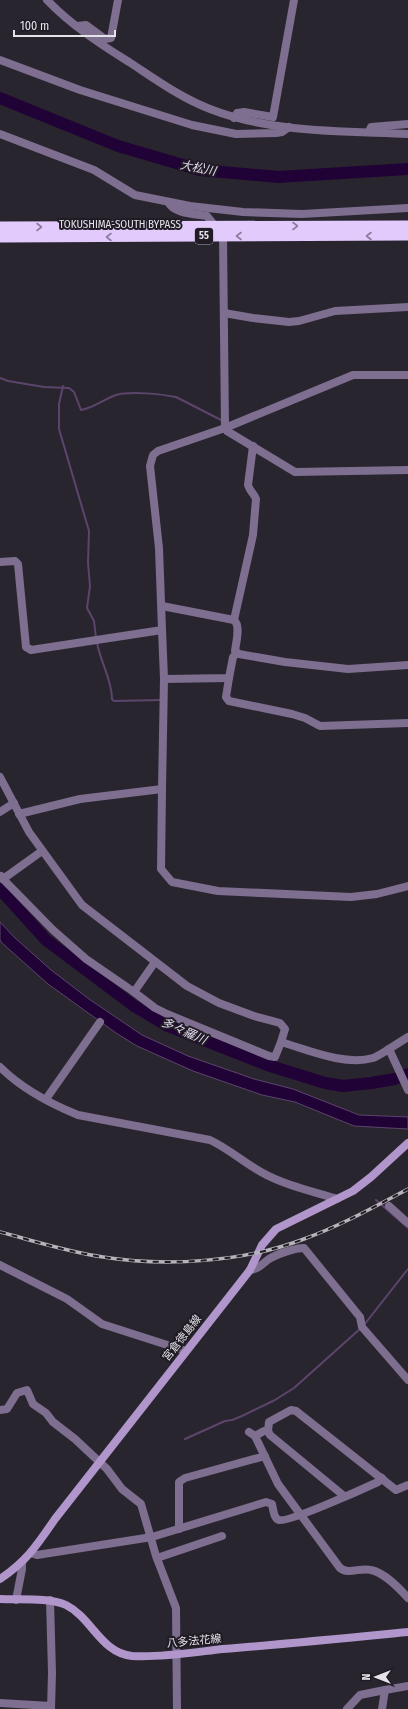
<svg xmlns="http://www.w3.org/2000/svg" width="408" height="1709" font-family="'Fira Sans Condensed','Noto Sans JP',sans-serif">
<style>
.water{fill:#210236;stroke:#5c456c}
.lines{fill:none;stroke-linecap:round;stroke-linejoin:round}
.stream{stroke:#5c456c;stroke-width:2}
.river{stroke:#210236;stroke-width:12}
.minor{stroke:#7e6e8f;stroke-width:8}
.tertiary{stroke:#7e6e8f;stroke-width:8}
.secondary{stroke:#b096cb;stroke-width:8}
.trunk{stroke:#e2cafc;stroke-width:11}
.rail-casing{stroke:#b6b3bb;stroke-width:3.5}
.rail{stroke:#201b25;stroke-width:2;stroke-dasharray:6;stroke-linecap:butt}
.oneway{stroke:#8b7b9b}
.labels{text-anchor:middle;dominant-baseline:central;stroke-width:4;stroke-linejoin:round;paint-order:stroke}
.shield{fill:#201b25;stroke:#aaa6ae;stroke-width:1}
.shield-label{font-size:10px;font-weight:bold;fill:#e5e2e9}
.street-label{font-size:11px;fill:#e5e2e9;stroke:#201b25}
.water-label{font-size:12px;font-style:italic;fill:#e5dbf0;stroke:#201b25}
</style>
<rect width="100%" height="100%" fill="#29252f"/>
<path class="water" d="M0,922L14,937L51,970L89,999L142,1035L188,1056L254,1079L293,1089L359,1115L408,1117V1129L354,1126L295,1102L262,1095L193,1071L137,1046L116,1033L48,984L2,943L0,940Z"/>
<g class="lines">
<g class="stream">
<path d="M0,378L8,381L44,387L69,388L74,392L81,410C94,408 104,399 116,395C130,391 161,394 176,397L223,421"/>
<path d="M63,386L59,404V429L89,531L88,563L90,586L87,608L94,621L96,638"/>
<path d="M97,642C100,662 112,679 112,699L114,701L161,700"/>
<path d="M376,1200L408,1228"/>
<path d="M364,1325L408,1269"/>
<path d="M185,1439L225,1421L232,1420L242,1416L275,1400L294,1388L361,1328"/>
</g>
<g class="river">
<path d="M0,98L118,146L200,170L278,177L408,169"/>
<path d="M0,889L46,940L134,1006L168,1026L267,1065L325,1083L343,1086L371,1083L395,1079L408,1074"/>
</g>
<g class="minor">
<path d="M77,26L86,25L105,39L111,38L118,0"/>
<path d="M0,60L80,90L192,125L236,134L276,133L282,132L289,127"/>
<path d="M234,118L237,113L244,112L273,117L294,0"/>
<path d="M369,132L371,127L408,124"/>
<path d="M168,202C174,214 195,214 207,216L223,236L225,428L227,431L295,472L408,470"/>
<path d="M224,313L253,318L289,322L299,321L335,311L408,307"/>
<path d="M0,562L15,561L18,564L26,647L31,650L162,630L159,548L150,466L153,455L158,451L225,428L353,375H408"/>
<path d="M162,606L234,620L253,535L256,499C254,493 250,492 248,485L253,446"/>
<path d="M234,620C241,626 236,642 235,651L239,654L285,662L348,669L408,665"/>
<path d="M162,630L164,679L229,678L233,657L237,653"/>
<path d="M229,678L226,697L229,701L292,714L305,718L320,726L408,723"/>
<path d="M0,777L29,832L82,905L187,986L219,1003L254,1016L280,1023L285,1029L281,1042C308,1050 345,1066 373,1058C378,1056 384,1052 389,1049L408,1090"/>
<path d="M162,789L161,869L172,882L218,891L351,897L377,894L408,886"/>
<path d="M0,812L14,803"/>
<path d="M19,814L80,799L162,789L164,679"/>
<path d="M1,876L3,879L42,851"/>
<path d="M3,879L53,930L86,959L134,992L155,962"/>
<path d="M134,992L155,1008L167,1014L269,1056L275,1057L281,1042"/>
<path d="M389,1049L408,1037"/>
<path d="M46,1099L100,1022"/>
<path d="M389,1206L408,1223"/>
<path d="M0,1265L67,1299L102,1324L186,1351"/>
<path d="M250,1270C259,1269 262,1264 269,1259C277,1254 295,1248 304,1248L360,1317L362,1327L408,1380"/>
<path d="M0,1410L7,1409L17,1393L27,1390L33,1404L46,1413L53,1422L75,1439L107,1469L122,1489L141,1504L156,1556L176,1608L177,1709"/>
<path d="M268,1431L270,1435L344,1496"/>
<path d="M249,1432L255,1436L278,1484L340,1568C349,1575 360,1567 371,1570C385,1573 399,1588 408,1598"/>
<path d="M255,1436L264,1431H268L269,1422L291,1410L296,1411L396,1490L408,1485"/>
<path d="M179,1529V1482L185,1478L265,1456"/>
<path d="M31,1553L37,1555L152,1537L266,1502L272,1504C273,1509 274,1519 279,1520C288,1523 365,1488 378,1482L382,1478"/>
<path d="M157,1558L222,1536"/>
<path d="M50,1600L52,1673L51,1709"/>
<path d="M0,1703L51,1706"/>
<path d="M347,1709L360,1695L385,1690"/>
<path d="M382,1709L385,1690L408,1686"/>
</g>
<g class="tertiary">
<path d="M47,0C71,25 100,44 129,62C155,79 181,98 210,109C271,133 344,131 408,134"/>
<path d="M0,134L94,170L135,195L190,206L243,212L302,214L408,208"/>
<path d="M0,1067C21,1088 51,1104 78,1115L210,1140C229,1149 243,1162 261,1172C284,1185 311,1191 337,1199"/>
<path d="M16,1600L22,1569V1563"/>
</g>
<g class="secondary">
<path d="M0,1579C27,1561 37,1545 55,1519L250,1270L262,1245L276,1229L353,1191L371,1177L408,1143"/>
<path d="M0,1599C19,1600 49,1597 66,1605C92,1618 101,1653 132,1656C159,1658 196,1652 223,1649C285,1644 346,1638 408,1632"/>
</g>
<g class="trunk">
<path d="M0,227L408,226"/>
<path d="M0,237L408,235"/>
</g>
<defs>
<path id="rail" d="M0,1232C34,1241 68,1252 103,1257C166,1267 244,1262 304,1239C340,1226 374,1207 408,1189"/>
</defs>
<use href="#rail" class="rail-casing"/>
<use href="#rail" class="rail"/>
</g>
<defs><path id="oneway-chevron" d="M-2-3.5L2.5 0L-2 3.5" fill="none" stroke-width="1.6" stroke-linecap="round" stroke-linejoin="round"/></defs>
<g class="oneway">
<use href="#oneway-chevron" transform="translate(295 226)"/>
<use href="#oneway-chevron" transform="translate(39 227)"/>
<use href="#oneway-chevron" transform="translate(239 236) rotate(180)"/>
<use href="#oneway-chevron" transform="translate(369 236) rotate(180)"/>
<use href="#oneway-chevron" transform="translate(109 237) rotate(180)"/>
</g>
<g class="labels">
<rect class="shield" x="195" y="228" width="18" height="16" rx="3"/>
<g class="shield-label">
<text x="204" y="236">55</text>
</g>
<g class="street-label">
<text x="120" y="224">TOKUSHIMA-SOUTH BYPASS</text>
<text transform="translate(182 1338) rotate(-52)">宮倉徳島線</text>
<text transform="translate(194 1641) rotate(-5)">八多法花線</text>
</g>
<g class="water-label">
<text transform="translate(198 168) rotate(11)">大松川</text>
<text transform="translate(184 1031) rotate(24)">多々羅川</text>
</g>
</g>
<g transform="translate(376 1677) rotate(270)" stroke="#201b25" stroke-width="3" paint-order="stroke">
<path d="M0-3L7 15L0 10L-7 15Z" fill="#e5e2e9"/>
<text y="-6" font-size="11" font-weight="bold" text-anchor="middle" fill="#e5e2e9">N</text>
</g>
<path d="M14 30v6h101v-6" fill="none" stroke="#e5e2e9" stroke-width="2"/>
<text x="20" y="30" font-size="12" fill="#e5e2e9" stroke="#201b25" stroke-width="3" paint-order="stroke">100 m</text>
</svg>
